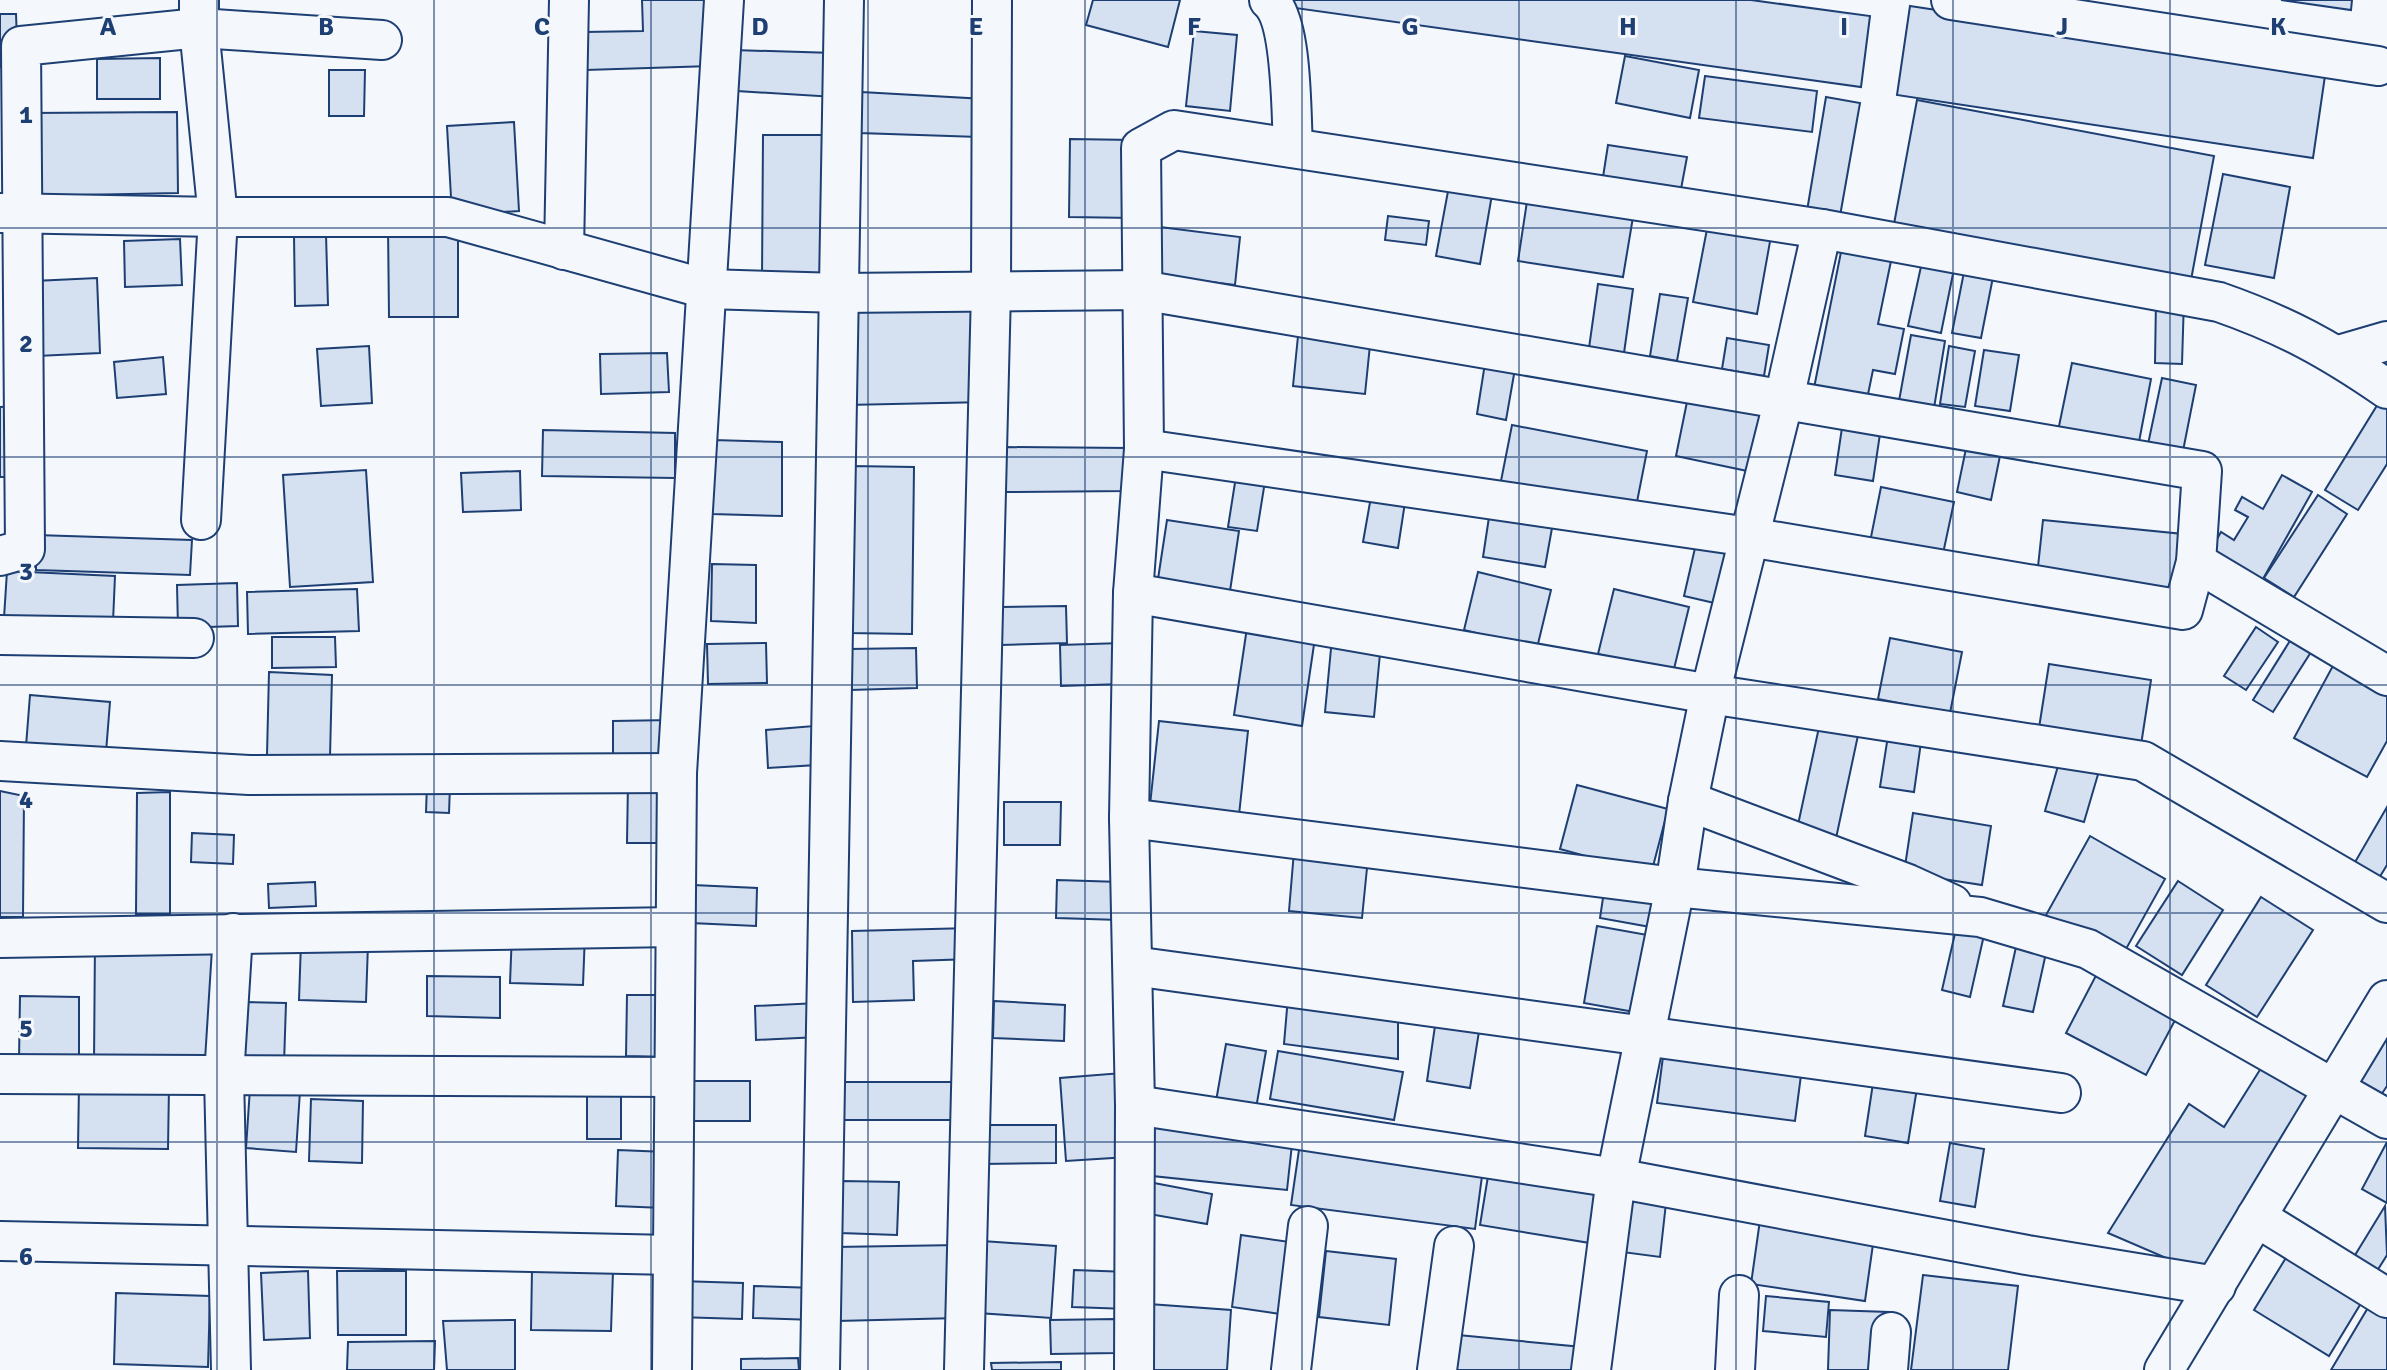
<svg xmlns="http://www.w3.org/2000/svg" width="2387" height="1370" font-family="Signika,sans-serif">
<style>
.building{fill:#d5e0f0;stroke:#1d3f73;stroke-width:2}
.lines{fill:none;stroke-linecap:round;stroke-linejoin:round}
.minor-casing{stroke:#1d3f73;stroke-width:42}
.minor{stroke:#f4f7fb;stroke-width:38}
.grid{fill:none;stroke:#1d3f73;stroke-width:2;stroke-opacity:0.55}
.grid-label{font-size:26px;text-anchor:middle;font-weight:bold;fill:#1d3f73;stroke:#f4f7fb;stroke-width:6;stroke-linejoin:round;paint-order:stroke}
</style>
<rect width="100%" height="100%" fill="#f4f7fb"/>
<g class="building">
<path d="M642,0H709L711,66L586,70L585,32L643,31Z"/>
<path d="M1093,0H1180L1168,47L1086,25Z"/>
<path d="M1289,0H1751L1870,16L1861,87L1288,7Z"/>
<path d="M2281,0H2352L2351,10Z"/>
<path d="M1910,6L2326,69L2313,158L1897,95Z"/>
<path d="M0,14H16L18,66L0,67Z"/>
<path d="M1194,31L1237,35L1230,111L1186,106Z"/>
<path d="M733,50L834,53L835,97L737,91Z"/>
<path d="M1625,56L1699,70L1690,118L1616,103Z"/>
<path d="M160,58V99H97V59Z"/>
<path d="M329,70H365L364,116H329Z"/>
<path d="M1705,76L1817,91L1812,132L1699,118Z"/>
<path d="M861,92L985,99L979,137L859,133Z"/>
<path d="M1826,97L1860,103L1840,216L1807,211Z"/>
<path d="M1917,100L2214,156L2191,280L1894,224Z"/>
<path d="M177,112L178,193L30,196L28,113Z"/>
<path d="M514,122L519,211L452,215L447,126Z"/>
<path d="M763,135H834V277H762Z"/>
<path d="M1070,139L1134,140V218L1069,217Z"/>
<path d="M1608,145L1687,157L1681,189L1603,177Z"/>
<path d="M2223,174L2290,187L2274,278L2205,265Z"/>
<path d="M1451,175L1494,183L1480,264L1436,256Z"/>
<path d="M1529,188L1635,205L1623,277L1518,261Z"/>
<path d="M1388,216L1429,221L1426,245L1385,240Z"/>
<path d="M1708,224L1771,236L1757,314L1693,302Z"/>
<path d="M388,226H458V317H389Z"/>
<path d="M1160,227L1240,237L1235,285L1155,275Z"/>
<path d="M326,234L328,305L295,306L294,235Z"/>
<path d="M180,239L182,285L125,287L124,241Z"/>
<path d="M1841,252L1891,261L1878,324L1904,329L1895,374L1873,370L1866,404L1813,393Z"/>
<path d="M1922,262L1954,269L1941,333L1908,326Z"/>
<path d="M1964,272L1993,277L1981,338L1952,333Z"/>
<path d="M97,278L100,353L37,356L34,281Z"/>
<path d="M1598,284L1633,289L1624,353L1589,348Z"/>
<path d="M1660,294L1688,298L1677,361L1650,356Z"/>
<path d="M985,297L987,402L846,405L844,299Z"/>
<path d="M2156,299H2184L2182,364L2155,363Z"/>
<path d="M1299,326L1371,335L1365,394L1293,386Z"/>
<path d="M1911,335L1945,341L1934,408L1899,401Z"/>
<path d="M1727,338L1769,345L1764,376L1722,369Z"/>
<path d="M369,346L372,403L321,406L317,349Z"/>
<path d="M1949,346L1975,351L1965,407L1940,404Z"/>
<path d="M1984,350L2019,355L2010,411L1975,406Z"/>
<path d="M667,353L669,392L601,394L600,354Z"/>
<path d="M163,357L166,394L117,398L114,362Z"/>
<path d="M1486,357L1516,363L1506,420L1477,414Z"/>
<path d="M2072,363L2151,379L2138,447L2058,431Z"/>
<path d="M2162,378L2196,385L2182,456L2147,449Z"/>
<path d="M1689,392L1766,408L1752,472L1676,456Z"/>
<path d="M2381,399L2387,403V464L2358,510L2325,490Z"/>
<path d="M21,406L22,477H0V407Z"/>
<path d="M1843,421L1881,427L1873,481L1835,475Z"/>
<path d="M1512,425L1647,451L1635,512L1500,486Z"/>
<path d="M543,430L675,433V478L542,476Z"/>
<path d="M1969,434L2003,441L1991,500L1957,492Z"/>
<path d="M713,440L782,442V516L712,514Z"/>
<path d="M1002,447L1129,448L1127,491L1003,492Z"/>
<path d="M851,466L914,467L912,634L849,633Z"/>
<path d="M366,470L373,582L290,587L283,475Z"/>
<path d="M1237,470L1266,475L1257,531L1228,527Z"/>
<path d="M520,471L521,510L463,512L461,473Z"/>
<path d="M2282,475L2312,492L2259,586L2208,555L2221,532L2234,540L2248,517L2235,510L2242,497L2263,509Z"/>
<path d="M1881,487L1954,502L1941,563L1869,547Z"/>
<path d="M1372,491L1406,496L1398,548L1363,542Z"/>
<path d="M2318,495L2347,514L2294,597L2264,578Z"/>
<path d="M1489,517L1552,528L1545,567L1483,557Z"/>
<path d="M1167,520L1239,531L1230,591L1158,579Z"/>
<path d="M2043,520L2183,534L2177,591L2037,576Z"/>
<path d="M36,535L192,540L190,575L36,570Z"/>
<path d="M1698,535L1737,545L1723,605L1684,596Z"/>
<path d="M712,564L756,565V623L711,621Z"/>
<path d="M7,571L115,576L113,622L4,618Z"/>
<path d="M1478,572L1551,590L1537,648L1464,630Z"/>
<path d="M237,583L238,626L178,628L177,585Z"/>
<path d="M357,589L359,631L248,634L247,592Z"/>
<path d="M1614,589L1689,607L1673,673L1598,654Z"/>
<path d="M1066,606L1067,643L1001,645L1000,607Z"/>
<path d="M1248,621L1316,631L1302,726L1234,715Z"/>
<path d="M2256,627L2278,642L2246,690L2224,676Z"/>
<path d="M2298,628L2318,641L2273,712L2253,700Z"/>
<path d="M272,637H335L336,667L272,668Z"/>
<path d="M1332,638L1381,643L1374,717L1325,712Z"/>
<path d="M1890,638L1962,652L1950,713L1878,699Z"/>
<path d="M766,643L767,683L708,684L707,644Z"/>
<path d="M1122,643L1123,684L1061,686L1060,645Z"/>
<path d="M916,648L917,688L850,690L849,649Z"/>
<path d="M2335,662L2387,691V741L2367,777L2294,738Z"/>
<path d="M2049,664L2151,680L2141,745L2039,728Z"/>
<path d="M269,672L332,675L330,757L267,755Z"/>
<path d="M30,695L110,702L105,765L25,759Z"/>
<path d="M1821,718L1860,726L1835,843L1796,834Z"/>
<path d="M672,720V766H613V721Z"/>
<path d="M1159,721L1248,731L1239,815L1150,805Z"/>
<path d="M1890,723L1923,728L1914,792L1880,787Z"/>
<path d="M814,726L817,765L768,768L766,730Z"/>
<path d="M2060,759L2099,771L2084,822L2045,811Z"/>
<path d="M628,782H670V843H627Z"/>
<path d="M427,784L450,786L449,813L426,812Z"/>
<path d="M1577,785L1668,809L1651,874L1560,849Z"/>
<path d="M0,791L24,796L23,917H0Z"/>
<path d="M170,792V914H136L137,793Z"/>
<path d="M1004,802H1061L1060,845H1004Z"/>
<path d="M2387,807V865L2376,883L2351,869Z"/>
<path d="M1913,813L1991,826L1982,885L1904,873Z"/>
<path d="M192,833L234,835L233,864L191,862Z"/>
<path d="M2090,836L2165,879L2121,958L2046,915Z"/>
<path d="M1294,851L1368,858L1362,918L1289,911Z"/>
<path d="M1606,878L1662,887L1656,928L1600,918Z"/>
<path d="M1057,880L1121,882L1120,920L1056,918Z"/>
<path d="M2178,881L2223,910L2182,975L2136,946Z"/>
<path d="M315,882L316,906L269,908L268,884Z"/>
<path d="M693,885L757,888L756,926L691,923Z"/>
<path d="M2261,897L2313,930L2257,1017L2206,985Z"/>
<path d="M1597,926L1653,936L1640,1013L1584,1003Z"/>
<path d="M971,928L972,959L913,961L914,1000L853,1002L852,931Z"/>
<path d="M1956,929L1984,935L1970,997L1942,990Z"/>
<path d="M512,932L585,933L583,985L510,983Z"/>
<path d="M95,939L216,940L215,1064H94Z"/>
<path d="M301,942L368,944L366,1002L299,1000Z"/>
<path d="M2016,947L2046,953L2033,1012L2003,1006Z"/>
<path d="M2102,964L2182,1007L2146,1075L2066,1033Z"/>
<path d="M427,976L500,977V1018L427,1016Z"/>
<path d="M627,995H669L668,1057L626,1056Z"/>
<path d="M20,996L79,997V1061H19Z"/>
<path d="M1288,997L1398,1016V1059L1284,1044Z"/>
<path d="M994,1001L1065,1005L1064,1041L993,1038Z"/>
<path d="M246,1002L286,1003L284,1064L244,1062Z"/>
<path d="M818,1003L819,1037L756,1040L755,1006Z"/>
<path d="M1436,1019L1480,1025L1470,1088L1427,1081Z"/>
<path d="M2387,1022V1086L2379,1098L2351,1080Z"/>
<path d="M1665,1041L1803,1060L1795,1121L1657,1103Z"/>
<path d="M1226,1044L1266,1051L1255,1114L1215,1107Z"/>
<path d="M1278,1051L1403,1072L1394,1120L1270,1099Z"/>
<path d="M2268,1057L2323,1087L2201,1273L2108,1233L2189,1104L2224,1127Z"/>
<path d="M1875,1070L1919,1076L1908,1143L1865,1136Z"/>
<path d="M1122,1073L1128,1157L1066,1161L1060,1078Z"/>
<rect x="587" y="1081" width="34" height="58"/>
<rect x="688" y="1081" width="62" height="40"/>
<path d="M840,1082H960L961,1120H840Z"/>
<path d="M79,1085L169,1086L168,1149L78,1148Z"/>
<path d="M250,1088L300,1091L296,1152L246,1148Z"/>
<path d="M311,1099L363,1101L362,1163L309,1161Z"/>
<path d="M1149,1120L1293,1135L1287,1190L1143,1175Z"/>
<path d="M981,1125H1056V1163L981,1164Z"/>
<path d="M1301,1136L1484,1161L1475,1229L1291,1205Z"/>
<path d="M2387,1142V1203L2362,1189Z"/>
<path d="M1950,1143L1984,1149L1975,1207L1940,1201Z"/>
<path d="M618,1150L666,1152L663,1208L616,1206Z"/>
<path d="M1490,1164L1606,1182L1596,1244L1480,1225Z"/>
<path d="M842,1181L899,1182L897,1235L840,1233Z"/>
<path d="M1154,1183L1212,1194L1207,1224L1149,1214Z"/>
<path d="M1628,1190L1667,1194L1660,1257L1622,1252Z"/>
<path d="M2385,1206L2387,1255L2372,1279L2349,1265Z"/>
<path d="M1760,1220L1874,1237L1865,1301L1751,1284Z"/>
<path d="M1241,1235L1297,1243L1287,1315L1232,1307Z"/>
<path d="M982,1241L1056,1246L1051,1318L978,1313Z"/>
<path d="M2295,1243L2369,1290L2329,1356L2254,1310Z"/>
<path d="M959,1245V1318L837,1321L835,1247Z"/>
<path d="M1326,1251L1396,1259L1389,1325L1319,1317Z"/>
<path d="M532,1269L613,1271L611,1331L531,1330Z"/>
<path d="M1074,1270L1129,1272L1128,1309L1072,1307Z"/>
<path d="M308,1271L310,1338L264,1340L261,1273Z"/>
<path d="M337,1271H406V1335H338Z"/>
<path d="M1923,1275L2018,1286L2008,1370H1911Z"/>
<path d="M679,1281L743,1283L742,1319L677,1317Z"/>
<path d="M754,1286L815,1288V1320L753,1318Z"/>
<path d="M116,1293L210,1296L208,1367L114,1364Z"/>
<path d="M1766,1296L1829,1302L1826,1337L1763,1331Z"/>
<path d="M1149,1304L1231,1310L1227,1370H1144Z"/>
<path d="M2369,1306L2387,1317V1370H2331Z"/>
<path d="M1830,1310L1889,1312L1887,1370H1828Z"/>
<path d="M1115,1319L1116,1353L1051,1354L1050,1320Z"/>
<path d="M515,1320V1370H447L443,1321Z"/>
<path d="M1458,1335L1582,1347L1579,1370H1454Z"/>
<path d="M435,1341L434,1370H347L348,1342Z"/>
<path d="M798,1358L799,1370H741V1359Z"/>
<path d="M1061,1362V1370H992L991,1363Z"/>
</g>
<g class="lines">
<defs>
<g id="minor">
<path d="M199,0V28L218,217L201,520"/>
<path d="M1269,0C1293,21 1291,115 1293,148"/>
<path d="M1951,0L2378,66"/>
<path d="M0,213L218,217H448L706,289L840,293L1141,290L2202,471L2196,562L2183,610L1749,537L1144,449"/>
<path d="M564,250L569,0"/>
<path d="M2339,355L2387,341"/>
<path d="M0,556L25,549L21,46L199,28L382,40"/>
<path d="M2196,562L2387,676"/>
<path d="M1133,593L1710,694L2143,761L2387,903"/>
<path d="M0,635L194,638"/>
<path d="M0,761L249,775L677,773"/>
<path d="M1688,801L1908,884L1952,904"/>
<path d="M1129,818L1675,887L1980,917L2088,949L2387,1119"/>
<path d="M0,938L675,927"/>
<path d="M1133,966L2061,1093"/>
<path d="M0,1074L674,1077"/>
<path d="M1135,1105L1616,1178L2027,1255L2216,1286"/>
<path d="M2256,1217L2387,1298"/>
<path d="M0,1241L673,1255"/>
<path d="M231,1370L224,1077L233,933"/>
<path d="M672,1370L677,773L724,0"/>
<path d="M820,1370L844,0"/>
<path d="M964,1370L991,291L992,0"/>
<path d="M1134,1370L1135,1105L1129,818L1133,593L1144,449L1141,148L1174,130L1822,229L2219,302C2285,325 2329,349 2387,389"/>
<path d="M1291,1370L1308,1226"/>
<path d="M1437,1370L1454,1246"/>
<path d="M1591,1370L1616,1178L1675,887L1688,801L1710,694L1784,399L1822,229"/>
<path d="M1735,1370L1739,1295"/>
<path d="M1888,1370L1891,1332"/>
<path d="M2164,1370L2387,1000"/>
</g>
</defs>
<use href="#minor" class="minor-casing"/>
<use href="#minor" class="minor"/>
</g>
<path class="grid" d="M217,0V1370M434,0V1370M651,0V1370M868,0V1370M1085,0V1370M1302,0V1370M1519,0V1370M1736,0V1370M1953,0V1370M2170,0V1370M0,228H2387M0,457H2387M0,685H2387M0,913H2387M0,1142H2387"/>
<g class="grid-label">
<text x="108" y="35">A</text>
<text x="326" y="35">B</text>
<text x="542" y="35">C</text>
<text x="760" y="35">D</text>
<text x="976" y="35">E</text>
<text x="1194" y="35">F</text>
<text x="1410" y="35">G</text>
<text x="1628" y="35">H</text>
<text x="1844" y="35">I</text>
<text x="2062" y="35">J</text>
<text x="2278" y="35">K</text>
<text x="26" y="123">1</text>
<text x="26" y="352">2</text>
<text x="26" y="580">3</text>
<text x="26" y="808">4</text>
<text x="26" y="1037">5</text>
<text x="26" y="1265">6</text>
</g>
</svg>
